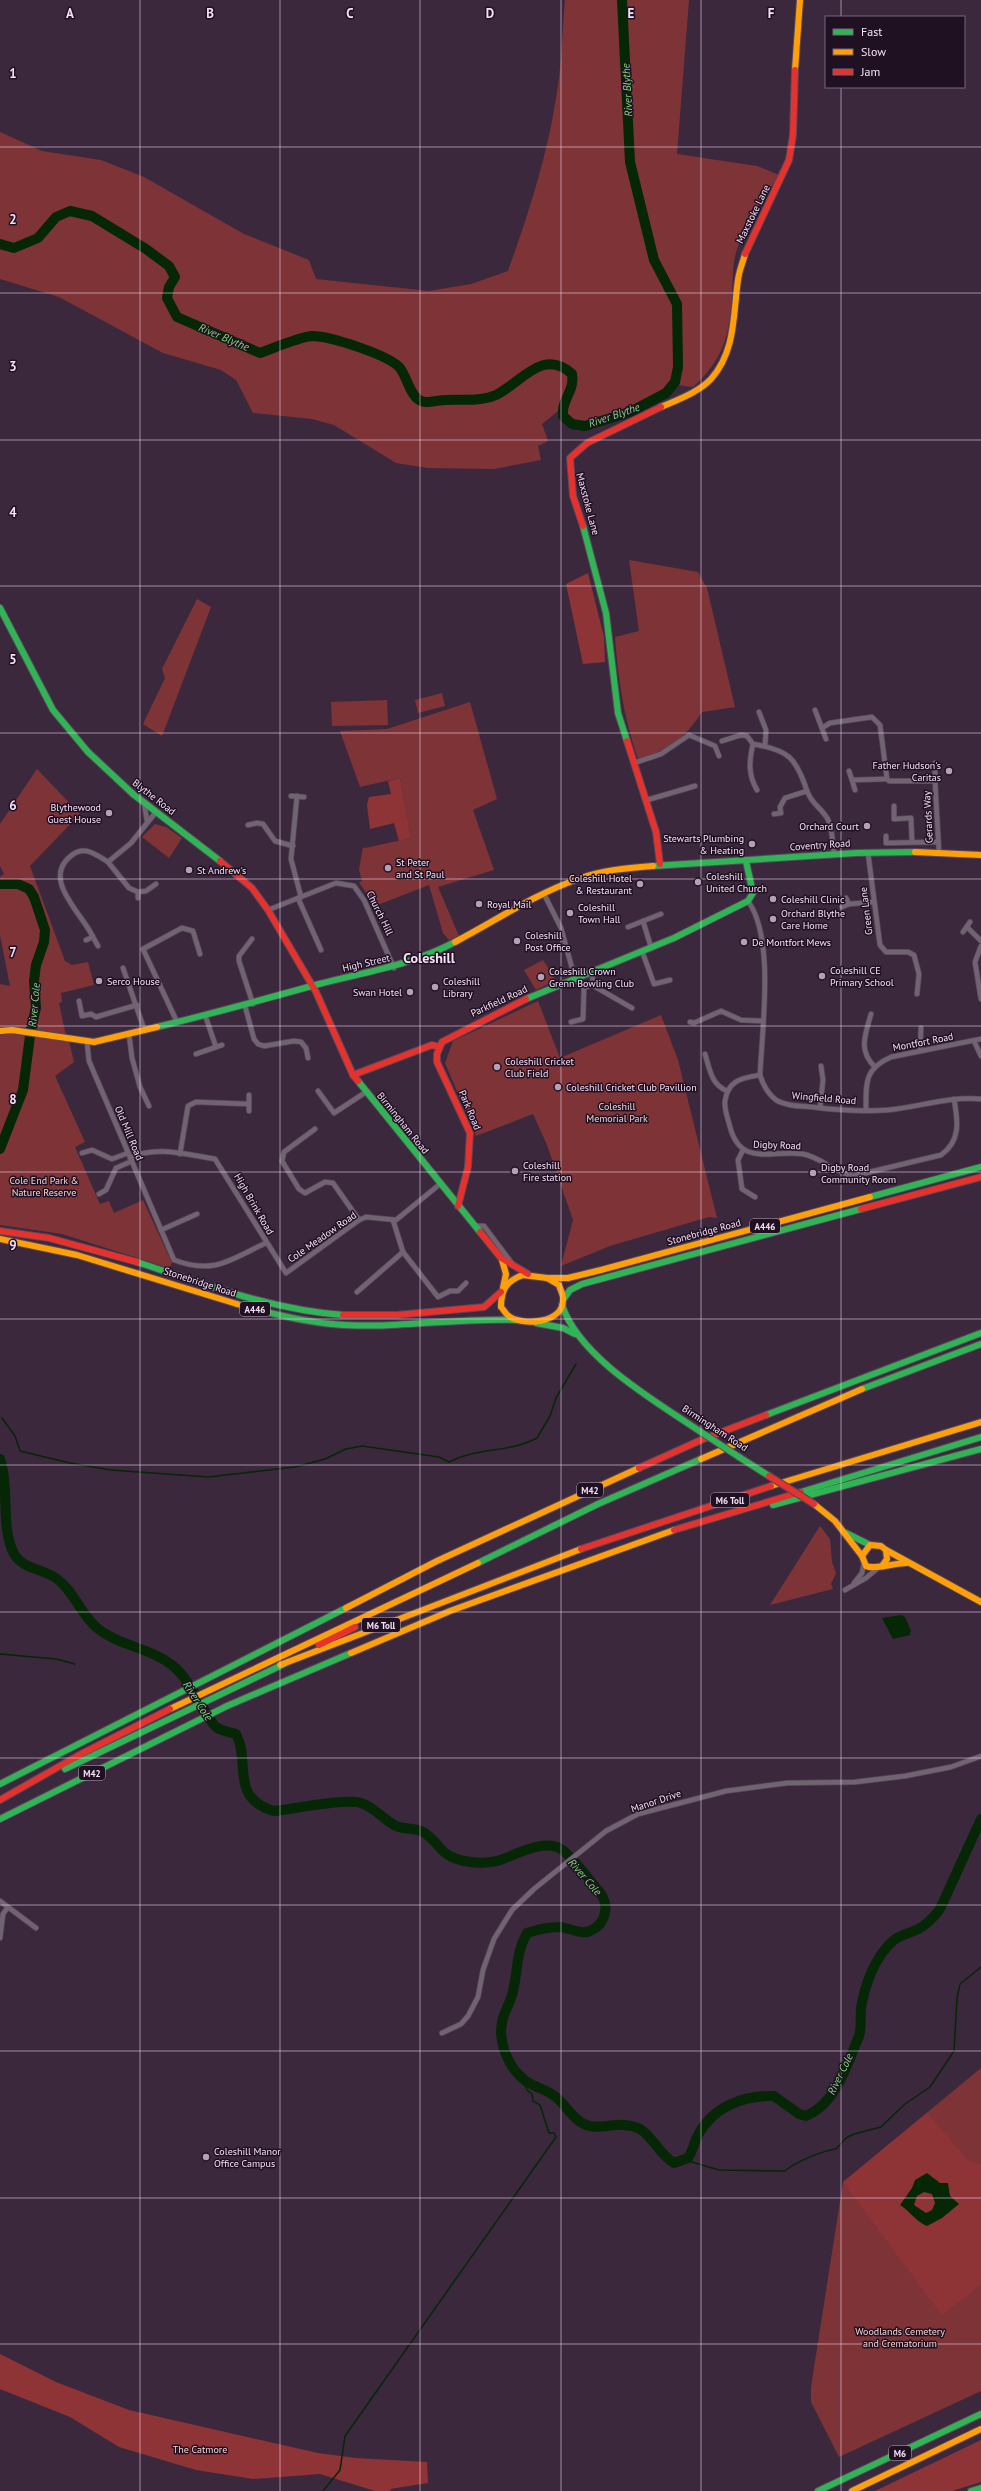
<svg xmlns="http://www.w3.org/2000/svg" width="981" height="2491" font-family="'PT Sans',sans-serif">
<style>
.green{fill:#7e3436}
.forest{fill:#8e3437}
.water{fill:#052705;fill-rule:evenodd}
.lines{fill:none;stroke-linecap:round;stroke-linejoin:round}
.stream{stroke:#052705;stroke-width:1.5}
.river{stroke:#052705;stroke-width:10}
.street-casing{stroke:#58475a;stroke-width:6}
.fast-casing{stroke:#58475a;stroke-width:8}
.slow-casing{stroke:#58475a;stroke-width:8}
.jam-casing{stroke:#58475a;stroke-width:8}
.street{stroke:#726373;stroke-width:4.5}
.fast{stroke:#30b455;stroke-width:6}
.slow{stroke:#ff9f0a;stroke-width:6}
.jam{stroke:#e5322d;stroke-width:6}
.fast-bridge-casing{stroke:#58475a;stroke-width:8;stroke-linecap:butt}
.jam-bridge-casing{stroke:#58475a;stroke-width:8;stroke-linecap:butt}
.fast-bridge{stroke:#30b455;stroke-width:6}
.jam-bridge{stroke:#e5322d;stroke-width:6}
.grid{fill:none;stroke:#f6e0f8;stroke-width:1;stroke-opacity:0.55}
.poi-dot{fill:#b5a0b7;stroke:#201122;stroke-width:1.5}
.labels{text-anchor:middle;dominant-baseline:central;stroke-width:3;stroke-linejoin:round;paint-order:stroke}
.shield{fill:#201122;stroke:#b6a2b8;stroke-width:1}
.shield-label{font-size:9px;font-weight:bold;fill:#f6e0f8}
.street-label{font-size:10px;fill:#f6e0f8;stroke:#201122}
.poi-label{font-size:10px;fill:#f6e0f8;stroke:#201122;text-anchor:start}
.park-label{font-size:10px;fill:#f2d5d3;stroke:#201122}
.water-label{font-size:11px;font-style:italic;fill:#78db77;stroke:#201122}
.district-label{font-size:14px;font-weight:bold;fill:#f6e0f8;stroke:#201122}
.grid-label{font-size:13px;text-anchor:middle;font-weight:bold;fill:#f6e0f8;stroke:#201122;stroke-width:3;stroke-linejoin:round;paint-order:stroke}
</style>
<rect width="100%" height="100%" fill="#3b283d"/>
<g class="green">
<path d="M565,0H689L677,154L757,166L779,175C764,198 747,223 737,249C732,265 733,279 732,295C730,335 723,360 693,387L677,385L675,382L666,393L630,412L584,426L572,424L563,416L562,408L542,424L548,441L538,446L541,460L494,469L428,468L396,463L334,425L312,419L253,413L236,380L221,370L163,353L59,297L0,279V132L42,151L101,160L144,177L244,234L309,260L316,279L429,291L471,284L508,271C528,215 547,157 556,98C562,66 562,32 565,0Z"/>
<path d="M629,560L698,572L707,588L735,707L702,712C682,741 671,749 638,759C624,718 618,679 615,637L639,631Z"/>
<path d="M197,599L211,607L162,736L143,724L165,678L162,669Z"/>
<path d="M442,693L445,706L418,713L415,700Z"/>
<path d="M387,700L388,725L332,726L331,702Z"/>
<path d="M470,702L497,799L473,810L494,870L438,887L459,936L449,940L443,933L429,885L375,906L359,882L362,881L359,870L363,847L365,848L411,838L400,778L360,787L340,731L387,729Z"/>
<path d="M37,769L80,814L30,866L65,961L72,965L88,962L94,985L61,993L62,1002L59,1003L66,1036L15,1027L0,1028V984L10,986L0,935V877L4,874L0,866V824Z"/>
<path d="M155,824L166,827L182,838L169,858L142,837Z"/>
<path d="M543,960L556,980L536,990L524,970Z"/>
<path d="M538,1001L560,1058L661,1015L678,1060L717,1218L709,1217L610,1246L561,1266L573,1220L547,1145L533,1114L476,1136L445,1063L453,1041Z"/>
<path d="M10,1033L69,1041L74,1062L55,1076L85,1142L75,1147L100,1204L109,1201L114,1213L143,1200L172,1263L169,1268L62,1234L0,1225V1035Z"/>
<path d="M820,1526L830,1539L832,1562L836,1573L831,1584L833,1589L770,1605Z"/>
<path d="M981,2068V2391L839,2457L811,2402V2387L843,2182Z"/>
</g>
<g class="forest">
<path d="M588,573L604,637L605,662L583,664L566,584Z"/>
<path d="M400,778L411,838L399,841L394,823L370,829L367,805L369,797L391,794L388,781Z"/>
<path d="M927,2113L967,2160L981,2164V2284L942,2315L843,2182Z"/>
<path d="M0,2354L56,2382L129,2410L318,2453L356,2458L427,2462L428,2483L390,2489L391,2491H375L320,2474L253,2479L196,2470L119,2447L70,2417L0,2389Z"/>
<path d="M981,2440V2482L952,2491H875Z"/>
</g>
<g class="water">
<path d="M901,1615L905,1617L911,1631L910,1635L893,1639L882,1618Z"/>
<path d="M927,2173L940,2183H948L950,2196L959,2204L942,2218L927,2226C915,2221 911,2212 900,2205L912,2188L915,2180ZM924,2192L932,2194L935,2203L932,2210L926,2213L914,2205L917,2196Z"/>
</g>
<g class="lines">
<g class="stream">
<path d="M2,1418L15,1436L20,1451L70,1463L111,1470L208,1477L295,1467L325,1459L346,1449L362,1446L439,1457L449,1462C478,1447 509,1453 537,1438L550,1416L556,1398L576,1364"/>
<path d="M0,1654L56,1659L75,1664"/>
<path d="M685,2160L719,2170L785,2171C795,2162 822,2151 836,2149L846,2138L854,2134L881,2127L905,2104L930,2087L954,2051L957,1998L960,1984L981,1967"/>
<path d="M323,2491L340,2470L345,2436L556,2137L554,2133H549L540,2105L533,2101L532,2094L527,2090L523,2079"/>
</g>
<g class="river">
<path d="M0,244L14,248L38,238L56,217L70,211L92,216L146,249L169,266L175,277L169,287L167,298L177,317L260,353C274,348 299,337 312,336C330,336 389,355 400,368C408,378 411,403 427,402C433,402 439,400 445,400C462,399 480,402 496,395C521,383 543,347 572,374C575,392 561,399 563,416L572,424L585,426L630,412L666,393L675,382L678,367L677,304L654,260L630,162L622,0"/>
<path d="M0,884H18L29,889L34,897L45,930L44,942L36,965L34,981L36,1008L31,1028L23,1090L0,1149"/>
<path d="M0,1459C10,1490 0,1526 14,1554C23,1569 43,1569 56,1578C74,1591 80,1613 96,1627C118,1646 149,1647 172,1665C187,1677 197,1698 207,1714C210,1718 212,1724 216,1727C221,1731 230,1732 236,1734C251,1762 229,1798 274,1811C294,1809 345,1798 361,1803C374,1807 383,1819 394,1825C403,1830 414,1827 423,1832C441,1843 439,1856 464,1861C474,1863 487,1863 497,1861C514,1856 543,1838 561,1849C572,1856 592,1883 601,1894C609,1906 606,1923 592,1930C581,1936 571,1928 560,1927C548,1927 539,1929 527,1933C516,1952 518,1970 513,1991C511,2002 504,2011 502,2022C498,2043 509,2069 526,2081C534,2087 545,2089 553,2095C566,2103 571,2119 586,2125C601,2131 621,2119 640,2129C654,2138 659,2154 674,2163L688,2158C693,2150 694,2143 698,2135C713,2107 743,2095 774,2096L799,2114L806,2116C837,2103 847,2064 859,2036C862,2027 860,2018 861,2008C865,1984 875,1956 894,1940C900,1935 905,1935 911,1932C924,1928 932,1919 940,1909L981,1819"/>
</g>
<defs>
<g id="street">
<path d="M815,710L826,739"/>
<path d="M759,712L766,730L765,746"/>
<path d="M822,728L830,723L872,717L880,725L887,779L889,781H935L939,852"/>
<path d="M722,741L741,735L747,736L753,744"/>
<path d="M634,763L661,754L689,735L715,746L719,756"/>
<path d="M849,771L852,780L887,779"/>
<path d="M852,780L855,790"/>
<path d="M935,781V763"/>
<path d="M757,790C748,775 749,761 753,744C788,750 796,757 807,791"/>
<path d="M291,796L304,797"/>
<path d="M297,796L291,859L301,897"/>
<path d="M647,800L695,786"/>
<path d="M144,802L147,821"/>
<path d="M894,806V819L911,818L912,841"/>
<path d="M774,814L781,813L780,807L785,798L807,791C812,804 818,805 825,815C833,824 832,843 834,854"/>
<path d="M248,825L257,823L263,824L275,841L293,846"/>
<path d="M886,836V843L938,842"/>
<path d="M868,853L880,945L886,952H908L914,955L919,974L917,994"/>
<path d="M138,892L129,888L108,862L131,843L156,812"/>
<path d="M544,894L561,928L575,979L584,988L592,985L593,972"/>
<path d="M138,898V892L146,891L156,884"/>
<path d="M298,898L321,950"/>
<path d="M846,898L849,904"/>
<path d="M748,901C775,938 762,1029 760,1075C763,1085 767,1093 776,1100C786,1106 800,1106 812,1107C836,1110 863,1112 888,1110C919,1107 949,1096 981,1099"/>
<path d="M842,907L849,904L874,902"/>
<path d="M268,910L336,883L354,886L364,900L394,968"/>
<path d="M643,921L651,947"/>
<path d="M628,927L661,914"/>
<path d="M967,927L981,941"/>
<path d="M963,932L970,922"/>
<path d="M93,937L98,946"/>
<path d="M252,939L239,956V961L253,1004"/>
<path d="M86,940L93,937C82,913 40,879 72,855C85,845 97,855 108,862"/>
<path d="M981,946L975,962L981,999"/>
<path d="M642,951L654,984L670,980"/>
<path d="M123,968L144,1029"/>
<path d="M592,985L632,1008"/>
<path d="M79,1001L82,1016L91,1014L96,1017L137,1005"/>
<path d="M245,1006L254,1039L258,1044L264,1046L294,1041L301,1042L306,1048L308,1058"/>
<path d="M871,1014C865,1035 858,1051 875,1067"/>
<path d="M205,1015L216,1047"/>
<path d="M177,1022L143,949L182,928L193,931L200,954"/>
<path d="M571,1022L583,1019L584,988"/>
<path d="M690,1022L694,1023L721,1011L741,1020L762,1021"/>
<path d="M129,1034L132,1058L140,1087L149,1106"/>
<path d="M974,1041L981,1056"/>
<path d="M87,1042L89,1061L174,1260C215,1275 229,1260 266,1243"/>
<path d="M920,1051L921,1028"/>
<path d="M196,1054L222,1045"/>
<path d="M705,1054C710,1070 711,1084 727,1091"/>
<path d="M760,1075C742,1078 728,1080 725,1101C724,1110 728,1118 730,1127C741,1168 772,1149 803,1154C820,1157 836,1173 853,1176L941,1155C961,1141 958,1121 954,1099"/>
<path d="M318,1091L334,1113L366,1092"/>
<path d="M820,1108L823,1080L821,1066"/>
<path d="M866,1110C866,1083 864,1069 891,1057L981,1039"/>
<path d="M249,1111V1095"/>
<path d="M315,1129L284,1152L282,1161L299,1189L305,1193L325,1182L333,1183L359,1220"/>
<path d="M743,1150L738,1160L742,1189L755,1197"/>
<path d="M82,1153L92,1150L112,1159L128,1153"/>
<path d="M180,1154L188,1106L196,1102L249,1104"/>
<path d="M130,1158C155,1145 189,1155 215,1159L286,1273L359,1220L366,1217L396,1220L440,1184"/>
<path d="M99,1194L106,1190L116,1168L132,1161"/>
<path d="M393,1220L403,1252L438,1297L450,1291H458L466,1283"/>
<path d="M475,1226H484L514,1266"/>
<path d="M161,1230L197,1214"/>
<path d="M357,1292L403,1252"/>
<path d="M854,1583L862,1573L864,1563"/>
<path d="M845,1590L866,1578L878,1568"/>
<path d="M0,1901L36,1928"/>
<path d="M0,1938L3,1914L8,1907"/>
<path d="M442,2033L461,2024L468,2016L478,1997L483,1970L494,1939L512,1910L534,1889L606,1831L638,1814L726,1791L787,1783L855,1782L905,1776L951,1767L981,1756"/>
</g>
<g id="fast">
<path d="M583,526L606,613L618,713L627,741"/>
<path d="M0,608L53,710L88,752L133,794L220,861"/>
<path d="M653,866L856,853L915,852"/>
<path d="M526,999L674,938L748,901L753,893L746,861"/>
<path d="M157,1027C211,1014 265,999 319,984C365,972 412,965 455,942"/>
<path d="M358,1081L480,1232"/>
<path d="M870,1197L981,1167"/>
<path d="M137,1262C204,1284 272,1310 343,1315"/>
<path d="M563,1300L570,1290L582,1284L861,1209"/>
<path d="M237,1304C268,1313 300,1321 332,1324C393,1330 455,1317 517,1320"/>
<path d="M562,1305C579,1358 657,1402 701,1432"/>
<path d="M536,1323L563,1328L575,1334"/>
<path d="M862,1389L981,1344"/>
<path d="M766,1415L981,1333"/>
<path d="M739,1457L769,1476"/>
<path d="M801,1492L981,1437"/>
<path d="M773,1505L981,1449"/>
<path d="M846,1533L870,1545"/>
<path d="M478,1563L598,1504L701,1459"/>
<path d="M65,1769L284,1664"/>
<path d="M0,1784L346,1608"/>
<path d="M0,1819L227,1706L351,1653"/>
<path d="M818,2491L981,2414"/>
<path d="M971,2491L981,2488"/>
</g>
<g id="slow">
<path d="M795,70L800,0"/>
<path d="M661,407C677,400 699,392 711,379C736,351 733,314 738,280C739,271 743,262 745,254"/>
<path d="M915,852L981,855"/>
<path d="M455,942C495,921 535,894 578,879C602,870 627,868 653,866"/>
<path d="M0,1031L12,1030L94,1042L157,1027"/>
<path d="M0,1239L77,1255L237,1304"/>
<path d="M502,1260L506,1274L503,1288"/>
<path d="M523,1275L547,1278L559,1285C560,1289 564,1296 563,1300C563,1323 525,1326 510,1317C506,1315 504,1310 501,1307C501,1290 506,1281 523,1275Z"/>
<path d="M547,1278H568L601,1270L870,1197"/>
<path d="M701,1459L862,1389"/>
<path d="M771,1486L981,1422"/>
<path d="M814,1504L835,1521L862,1556"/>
<path d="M886,1550L981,1602"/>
<path d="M882,1566L887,1559L886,1550L881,1546L870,1545L862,1556L866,1566C874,1570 895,1563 906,1563"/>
<path d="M346,1608L437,1561L639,1468"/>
<path d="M351,1653L450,1611L674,1530"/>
<path d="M280,1665L581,1549"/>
<path d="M170,1709L478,1563"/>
<path d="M852,2491L981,2429"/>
</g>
<g id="jam">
<path d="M745,254L789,160L793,135L795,70"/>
<path d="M583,526L573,496L570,458L587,443L661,407"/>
<path d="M627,741L656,832L660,864"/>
<path d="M220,861L252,888L268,910L316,992L353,1075L358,1081"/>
<path d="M353,1075L432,1045L439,1047"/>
<path d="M458,1206L468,1167L470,1133L437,1062V1054L442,1042L526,999"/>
<path d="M861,1209L981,1177"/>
<path d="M0,1231L49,1238L137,1262"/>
<path d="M480,1232L501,1258L528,1274"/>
<path d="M343,1315H397L484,1307L501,1292"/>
<path d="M639,1468L701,1440L766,1415"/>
<path d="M674,1530L801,1492"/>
<path d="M581,1549L771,1486"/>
<path d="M319,1645L355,1627"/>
<path d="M0,1800L81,1754L170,1709"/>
</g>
</defs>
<use href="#street" class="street-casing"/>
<use href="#fast" class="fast-casing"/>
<use href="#slow" class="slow-casing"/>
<use href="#jam" class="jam-casing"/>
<use href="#street" class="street"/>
<use href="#fast" class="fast"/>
<use href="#slow" class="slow"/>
<use href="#jam" class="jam"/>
<defs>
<path id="fast-bridge" d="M701,1432L739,1457"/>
<path id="jam-bridge" d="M769,1476L814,1504"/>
</defs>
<use href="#fast-bridge" class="fast-bridge-casing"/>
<use href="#jam-bridge" class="jam-bridge-casing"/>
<use href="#fast-bridge" class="fast-bridge"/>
<use href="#jam-bridge" class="jam-bridge"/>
</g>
<path class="grid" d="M140,0V2491M280,0V2491M420,0V2491M561,0V2491M701,0V2491M841,0V17M841,87V2491M0,147H981M0,293H981M0,440H981M0,586H981M0,733H981M0,879H981M0,1026H981M0,1172H981M0,1319H981M0,1465H981M0,1612H981M0,1758H981M0,1905H981M0,2051H981M0,2198H981M0,2344H981"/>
<g class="poi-dot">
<circle cx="949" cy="771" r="4"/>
<circle cx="109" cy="813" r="4"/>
<circle cx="867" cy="826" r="4"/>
<circle cx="752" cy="844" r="4"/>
<circle cx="388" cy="868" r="4"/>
<circle cx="189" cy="870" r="4"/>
<circle cx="698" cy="882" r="4"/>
<circle cx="640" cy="884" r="4"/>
<circle cx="773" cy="899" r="4"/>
<circle cx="479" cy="904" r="4"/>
<circle cx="570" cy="913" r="4"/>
<circle cx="773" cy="919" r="4"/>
<circle cx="517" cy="941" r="4"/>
<circle cx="744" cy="942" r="4"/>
<circle cx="822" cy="976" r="4"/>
<circle cx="541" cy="977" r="4"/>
<circle cx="99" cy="981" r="4"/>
<circle cx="435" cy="987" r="4"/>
<circle cx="410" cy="992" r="4"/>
<circle cx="497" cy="1067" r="4"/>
<circle cx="558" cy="1087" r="4"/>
<circle cx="515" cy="1171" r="4"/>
<circle cx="813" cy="1173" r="4"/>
<circle cx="206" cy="2157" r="4"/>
</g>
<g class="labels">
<g class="shield">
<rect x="750" y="1219" width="30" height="14" rx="3"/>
<rect x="240" y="1302" width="30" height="14" rx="3"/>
<rect x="577" y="1483" width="26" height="14" rx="3"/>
<rect x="711" y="1493" width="38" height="14" rx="3"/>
<rect x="362" y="1618" width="38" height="14" rx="3"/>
<rect x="79" y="1766" width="26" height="14" rx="3"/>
<rect x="889" y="2446" width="22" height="14" rx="3"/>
</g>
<g class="shield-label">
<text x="765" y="1226">A446</text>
<text x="255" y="1309">A446</text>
<text x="590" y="1490">M42</text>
<text x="730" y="1500">M6 Toll</text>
<text x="381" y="1625">M6 Toll</text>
<text x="92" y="1773">M42</text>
<text x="900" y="2453">M6</text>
</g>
<g class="street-label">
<text transform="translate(753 214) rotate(-64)">Maxstoke Lane</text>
<text transform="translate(588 504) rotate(75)">Maxstoke Lane</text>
<text transform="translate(154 797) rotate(38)">Blythe Road</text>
<text transform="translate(928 817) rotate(-93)">Gerards Way</text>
<text transform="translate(820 845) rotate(-4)">Coventry Road</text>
<text transform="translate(866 911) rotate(-97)">Green Lane</text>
<text transform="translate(380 913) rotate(64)">Church Hill</text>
<text transform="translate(366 963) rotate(-13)">High Street</text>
<text transform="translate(499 1001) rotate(-25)">Parkfield Road</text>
<text transform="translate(923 1042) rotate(-11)">Montfort Road</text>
<text transform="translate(824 1098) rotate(5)">Wingfield Road</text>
<text transform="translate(470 1110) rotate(67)">Park Road</text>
<text transform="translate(403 1123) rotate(51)">Birmingham Road</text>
<text transform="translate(129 1133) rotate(67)">Old Mill Road</text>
<text transform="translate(777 1145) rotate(2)">Digby Road</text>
<text transform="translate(254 1204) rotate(60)">High Brink Road</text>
<text transform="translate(704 1232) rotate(-15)">Stonebridge Road</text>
<text transform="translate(322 1237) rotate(-35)">Cole Meadow Road</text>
<text transform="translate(200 1282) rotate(18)">Stonebridge Road</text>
<text transform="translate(715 1428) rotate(33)">Birmingham Road</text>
<text transform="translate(656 1801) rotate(-18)">Manor Drive</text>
</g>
<g class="poi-label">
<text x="941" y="765" text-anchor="end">Father Hudson's<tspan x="941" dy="12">Caritas</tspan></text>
<text x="101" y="807" text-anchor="end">Blythewood<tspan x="101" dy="12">Guest House</tspan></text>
<text x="859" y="826" text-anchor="end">Orchard Court</text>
<text x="744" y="838" text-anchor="end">Stewarts Plumbing<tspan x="744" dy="12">&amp; Heating</tspan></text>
<text x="396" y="862">St Peter<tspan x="396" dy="12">and St Paul</tspan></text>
<text x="197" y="870">St Andrew's</text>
<text x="706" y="876">Coleshill<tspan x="706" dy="12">United Church</tspan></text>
<text x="632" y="878" text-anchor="end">Coleshill Hotel<tspan x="632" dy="12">&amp; Restaurant</tspan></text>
<text x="781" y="899">Coleshill Clinic</text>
<text x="487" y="904">Royal Mail</text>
<text x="578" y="907">Coleshill<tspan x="578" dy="12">Town Hall</tspan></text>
<text x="781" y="913">Orchard Blythe<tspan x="781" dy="12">Care Home</tspan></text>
<text x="525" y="935">Coleshill<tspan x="525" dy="12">Post Office</tspan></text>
<text x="752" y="942">De Montfort Mews</text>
<text x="830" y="970">Coleshill CE<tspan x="830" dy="12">Primary School</tspan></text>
<text x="549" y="971">Coleshill Crown<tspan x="549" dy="12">Grenn Bowling Club</tspan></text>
<text x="107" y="981">Serco House</text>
<text x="443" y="981">Coleshill<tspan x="443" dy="12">Library</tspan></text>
<text x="402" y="992" text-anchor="end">Swan Hotel</text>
<text x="505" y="1061">Coleshill Cricket<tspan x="505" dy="12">Club Field</tspan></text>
<text x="566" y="1087">Coleshill Cricket Club Pavillion</text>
<text x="523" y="1165">Coleshill<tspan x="523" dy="12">Fire station</tspan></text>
<text x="821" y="1167">Digby Road<tspan x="821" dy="12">Community Room</tspan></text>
<text x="214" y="2151">Coleshill Manor<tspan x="214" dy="12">Office Campus</tspan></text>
</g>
<g class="park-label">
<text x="617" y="1106">Coleshill<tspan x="617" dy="12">Memorial Park</tspan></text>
<text x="44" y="1180">Cole End Park &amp;<tspan x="44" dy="12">Nature Reserve</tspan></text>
<text x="900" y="2331">Woodlands Cemetery<tspan x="900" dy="12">and Crematorium</tspan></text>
<text x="200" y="2449">The Catmore</text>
</g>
<g class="water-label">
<text transform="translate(627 90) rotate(-93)">River Blythe</text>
<text transform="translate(224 337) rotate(23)">River Blythe</text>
<text transform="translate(614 415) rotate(-19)">River Blythe</text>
<text transform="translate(34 1005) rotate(-85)">River Cole</text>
<text transform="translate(198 1701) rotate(57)">River Cole</text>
<text transform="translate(585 1877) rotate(49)">River Cole</text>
<text transform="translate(840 2074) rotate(-64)">River Cole</text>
</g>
<g class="district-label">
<text x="429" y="958">Coleshill</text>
</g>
</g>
<g class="grid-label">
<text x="70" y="18">A</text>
<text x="210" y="18">B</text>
<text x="350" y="18">C</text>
<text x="490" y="18">D</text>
<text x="631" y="18">E</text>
<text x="771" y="18">F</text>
<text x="13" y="78">1</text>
<text x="13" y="224">2</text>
<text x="13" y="371">3</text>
<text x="13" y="517">4</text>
<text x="13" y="664">5</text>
<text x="13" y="810">6</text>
<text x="13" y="957">7</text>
<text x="13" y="1104">8</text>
<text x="13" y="1250">9</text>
</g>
<rect x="825" y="16" width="140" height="72" fill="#201122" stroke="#766478"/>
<rect x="833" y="29" width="20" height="6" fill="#30b455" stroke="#766478"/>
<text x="861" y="36" font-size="12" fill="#f6e0f8">Fast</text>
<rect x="833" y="49" width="20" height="6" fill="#ff9f0a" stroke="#766478"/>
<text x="861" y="56" font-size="12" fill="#f6e0f8">Slow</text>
<rect x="833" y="69" width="20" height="6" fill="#e5322d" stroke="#766478"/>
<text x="861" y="76" font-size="12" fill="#f6e0f8">Jam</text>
</svg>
